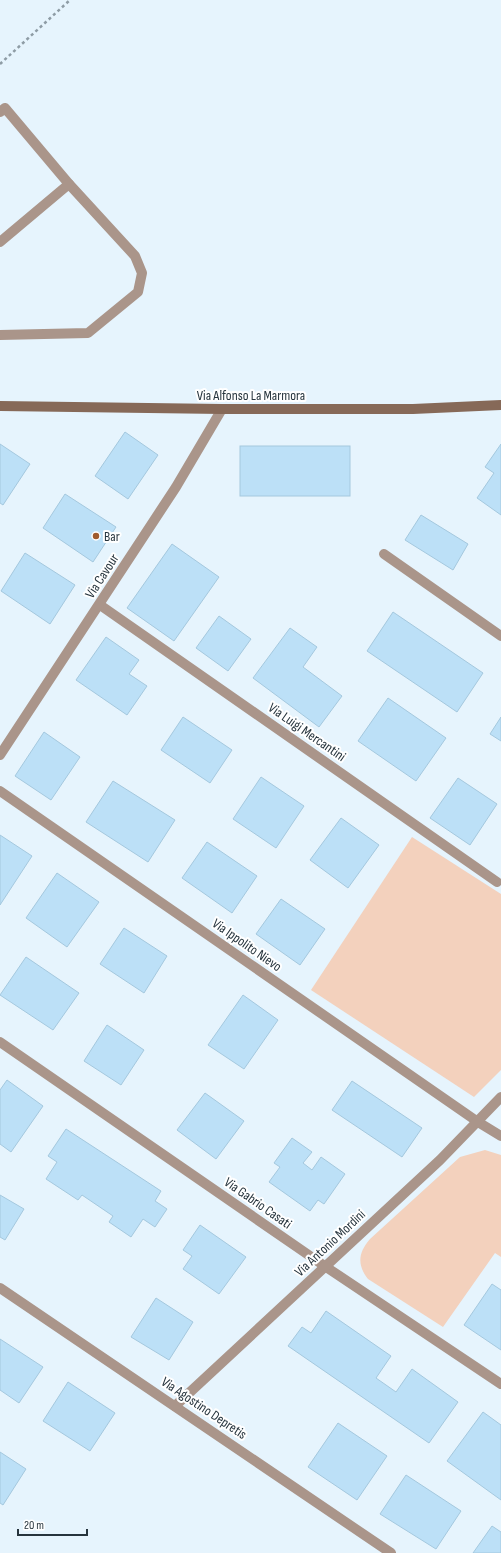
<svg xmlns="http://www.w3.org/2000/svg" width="501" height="1553" font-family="'Sofia Sans Condensed',sans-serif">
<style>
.green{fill:#f3d1bd}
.building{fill:#bce0f7;stroke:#a4c8de}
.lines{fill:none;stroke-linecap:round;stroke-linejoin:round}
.path{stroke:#8e9ca5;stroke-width:2.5;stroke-dasharray:3 3;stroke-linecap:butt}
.lane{stroke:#aa958a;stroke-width:10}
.street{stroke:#aa958a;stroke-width:10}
.secondary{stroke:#866958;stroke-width:10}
.poi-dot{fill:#9f5a2d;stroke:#fff;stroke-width:1.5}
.labels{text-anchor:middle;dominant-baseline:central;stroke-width:4;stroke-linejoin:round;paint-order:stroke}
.street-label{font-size:14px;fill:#26343d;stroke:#fff}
.poi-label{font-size:14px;fill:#26343d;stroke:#fff;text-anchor:start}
</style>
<rect width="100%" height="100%" fill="#e6f4fd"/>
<g class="green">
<path d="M412,837L501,894V1070L474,1097L311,990Z"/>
<path d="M485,1150L501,1155V1257L495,1253L443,1327L368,1279C357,1265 358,1253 370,1239L460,1157Z"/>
</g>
<g class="building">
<path d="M125,432L158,455L128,499L95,476Z"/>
<path d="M0,444L30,464L3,505L0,503Z"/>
<path d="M501,444V515L477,498L494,473L485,467Z"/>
<rect x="240" y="446" width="110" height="50"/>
<path d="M65,494L116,527L93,562L43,528Z"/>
<path d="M421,515L468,544L453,570L405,540Z"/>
<path d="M172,544L219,577L174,641L127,608Z"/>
<path d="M25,553L75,585L50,624L1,591Z"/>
<path d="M393,612L483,673L457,712L367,651Z"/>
<path d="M219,616L251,639L228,671L196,648Z"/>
<path d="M290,628L317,647L303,667L342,696L319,727L253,678Z"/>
<path d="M106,637L139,660L129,674L147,686L127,715L76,680Z"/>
<path d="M388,698L446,738L416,781L358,741Z"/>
<path d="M183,717L232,750L210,783L161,750Z"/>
<path d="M501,717V741L490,734Z"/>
<path d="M44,732L80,757L51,800L15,776Z"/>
<path d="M261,777L304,806L276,848L233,819Z"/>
<path d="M458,778L497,804L470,845L430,818Z"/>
<path d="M113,781L175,820L148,862L86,822Z"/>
<path d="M341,818L379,845L348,888L310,860Z"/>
<path d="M0,835L32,856L0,905Z"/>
<path d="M207,842L257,876L232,913L182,878Z"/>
<path d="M57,873L99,902L67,947L26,918Z"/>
<path d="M281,899L325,929L300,965L256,934Z"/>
<path d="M124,928L167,956L144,993L100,964Z"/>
<path d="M26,957L79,993L53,1030L0,995Z"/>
<path d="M243,995L278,1020L244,1069L208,1045Z"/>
<path d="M107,1025L144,1050L121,1085L84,1061Z"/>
<path d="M7,1080L43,1106L11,1152L0,1144V1090Z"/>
<path d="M352,1081L422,1128L402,1157L332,1110Z"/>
<path d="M205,1093L244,1121L216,1159L177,1130Z"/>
<path d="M66,1129L161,1191L155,1201L167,1209L155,1227L143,1219L131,1237L109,1222L113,1216L82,1195L78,1200L46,1179L57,1162L48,1156Z"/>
<path d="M292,1138L312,1152L303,1163L312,1170L321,1157L345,1174L324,1204L318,1200L310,1211L269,1182L280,1167L274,1163Z"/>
<path d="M0,1195L24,1209L5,1240L0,1237Z"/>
<path d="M200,1225L246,1257L219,1294L183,1269L192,1256L183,1250Z"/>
<path d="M492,1284L501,1290V1350L464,1325Z"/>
<path d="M156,1298L193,1322L169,1360L131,1337Z"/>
<path d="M326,1311L391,1356L376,1378L396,1392L412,1369L458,1402L429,1443L288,1346L302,1327L311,1333Z"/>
<path d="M0,1339L43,1367L19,1403L0,1390Z"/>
<path d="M68,1382L115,1413L90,1451L43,1421Z"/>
<path d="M483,1412L501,1425V1500L447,1461Z"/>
<path d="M338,1423L387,1456L357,1500L308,1467Z"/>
<path d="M0,1452L26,1469L3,1505L0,1503Z"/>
<path d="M406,1475L461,1511L436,1549L380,1514Z"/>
<path d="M492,1526L501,1532V1553H473Z"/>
</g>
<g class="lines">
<path class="path" d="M0,64L70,0"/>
<g class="lane">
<path d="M0,112L5,108L69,184"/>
<path d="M0,242L69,184L135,256L142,273L138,292L88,333L0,335"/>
</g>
<g class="street">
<path d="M384,554L501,636"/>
<path d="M100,605L497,882"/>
<path d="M0,755L176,487L222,409"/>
<path d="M0,791L478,1122L501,1136"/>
<path d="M0,1042L326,1267L501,1384"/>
<path d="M0,1288L391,1553"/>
<path d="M175,1406L440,1160L501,1097"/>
</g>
<path class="secondary" d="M0,406L222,409H413L501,405"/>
</g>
<circle class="poi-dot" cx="96" cy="536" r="4"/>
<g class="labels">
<g class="street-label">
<text x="251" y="395">Via Alfonso La Marmora</text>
<text transform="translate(102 576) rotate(-57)">Via Cavour</text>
<text transform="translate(307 732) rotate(35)">Via Luigi Mercantini</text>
<text transform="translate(247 945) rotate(35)">Via Ippolito Nievo</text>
<text transform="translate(258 1203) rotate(35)">Via Gabrio Casati</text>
<text transform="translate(330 1243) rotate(-43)">Via Antonio Mordini</text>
<text transform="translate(204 1408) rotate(34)">Via Agostino Depretis</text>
</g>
<g class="poi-label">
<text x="104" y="536">Bar</text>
</g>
</g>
<path d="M18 1529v6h69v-6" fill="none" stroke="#26343d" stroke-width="2"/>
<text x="24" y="1529" font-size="12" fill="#26343d" stroke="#ffffff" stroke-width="3" paint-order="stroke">20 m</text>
</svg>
